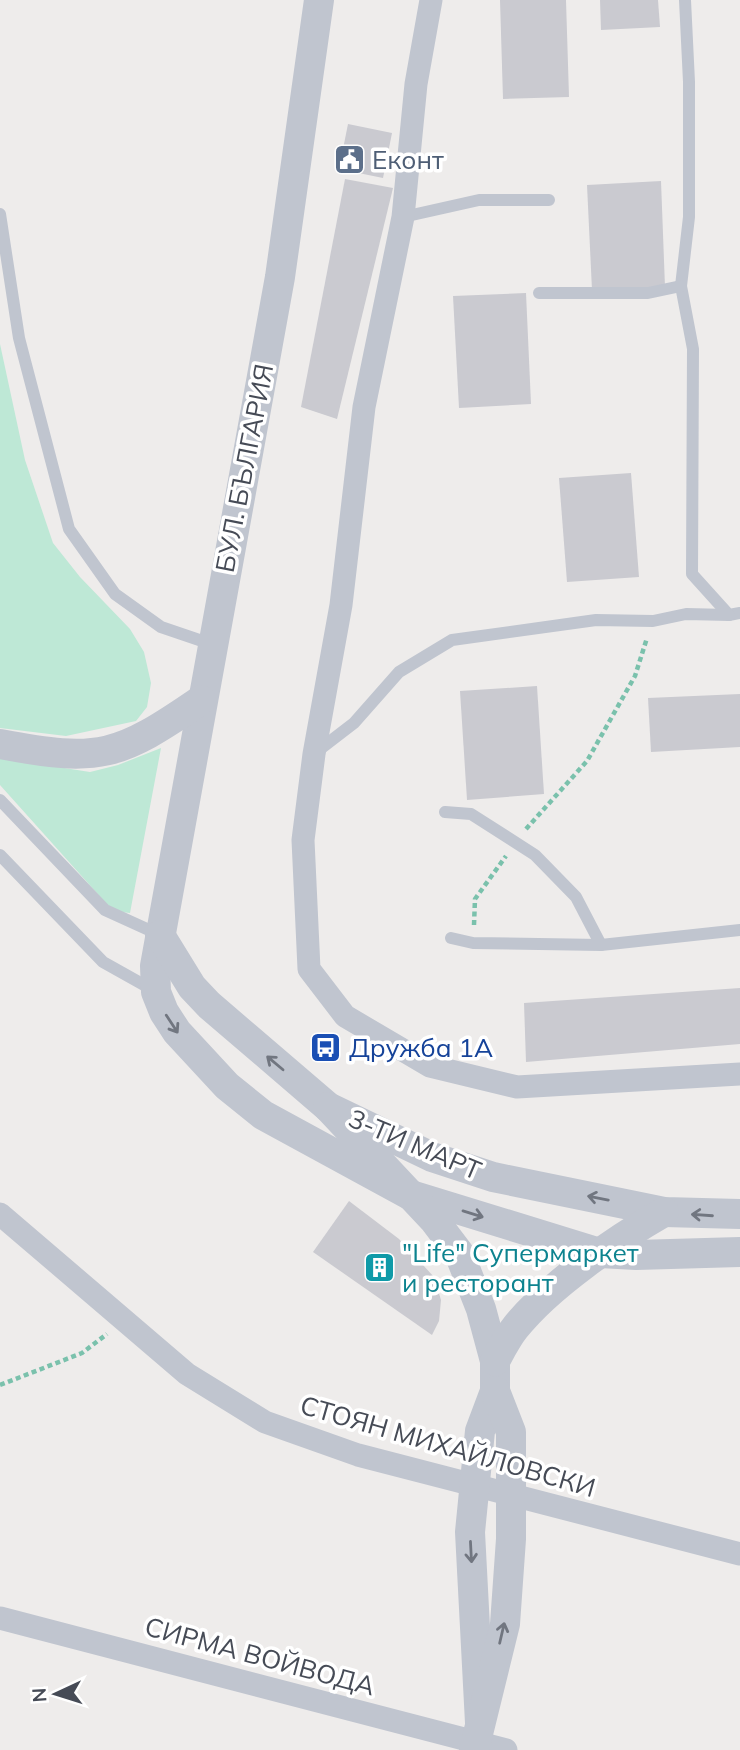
<svg xmlns="http://www.w3.org/2000/svg" width="740" height="1750" font-family="Mulish,sans-serif">
<style>
.green{fill:#bee8d6}
.building{fill:#cacad0}
.lines{fill:none;stroke-linecap:round;stroke-linejoin:round}
.path{stroke:#7ac1ac;stroke-width:4.5;stroke-dasharray:5 3.5;stroke-linecap:butt}
.service{stroke:#c0c5cf;stroke-width:12}
.minor{stroke:#c0c5cf;stroke-width:23}
.tertiary{stroke:#c0c5cf;stroke-width:30}
.oneway{stroke:#717680}
.labels{text-anchor:middle;dominant-baseline:central;stroke-width:7;stroke-linejoin:round;paint-order:stroke}
.service-label{font-size:26px;fill:#4e5e75;stroke:#fff;text-anchor:start}
.street-label{font-size:26px;fill:#464b56;stroke:#fff}
.transit-label{font-size:26px;fill:#164399;stroke:#fff;text-anchor:start}
.culture-label{font-size:26px;fill:#0d838f;stroke:#fff;text-anchor:start}
</style>
<rect width="100%" height="100%" fill="#eeeceb"/>
<g class="green">
<path d="M0,344L25,460L53,543L80,577L130,629L144,652L151,683L147,707L136,721L66,736L0,728Z"/>
<path d="M161,748L130,913L113,911L0,785V758L90,772L118,765Z"/>
</g>
<g class="building">
<path d="M500,0H566L569,97L503,99Z"/>
<path d="M600,0H658L660,27L601,30Z"/>
<path d="M348,124L392,133L383,178L339,169Z"/>
<path d="M345,179L393,188L337,419L301,407Z"/>
<path d="M661,181L665,287L592,290L587,185Z"/>
<path d="M526,293L531,404L459,408L453,296Z"/>
<path d="M631,473L639,577L567,582L559,478Z"/>
<path d="M537,686L544,794L467,800L460,691Z"/>
<path d="M740,694V747L651,752L648,698Z"/>
<path d="M740,988V1044L526,1062L524,1003Z"/>
<path d="M349,1201L399,1239L434,1277L441,1300L439,1321L432,1335L313,1252Z"/>
</g>
<g class="lines">
<g class="path">
<path d="M526,829L587,761L635,676L647,638"/>
<path d="M474,925L475,899L506,856"/>
<path d="M488,1257L528,1262"/>
<path d="M0,1385L82,1353L107,1334"/>
</g>
<g class="service">
<path d="M685,0L689,82V217L681,286L693,349L692,574L729,615L740,613"/>
<path d="M0,214L19,338L69,529L115,594L161,627L211,644"/>
<path d="M403,217L479,200H549"/>
<path d="M539,293H648L681,286"/>
<path d="M315,753L354,723L399,672L452,640L596,620L653,621L686,614L729,615"/>
<path d="M0,800L105,910L160,935"/>
<path d="M445,812L471,814L535,855L576,897L601,945"/>
<path d="M0,855L103,962L153,990"/>
<path d="M451,938L473,943L601,945L740,930"/>
</g>
<g class="minor">
<path d="M431,0L416,84L403,217L364,407L341,605L314,754L303,840L309,969L345,1016L430,1066L517,1087L740,1074"/>
<path d="M0,1214L187,1374L265,1422L358,1455L740,1554"/>
<path d="M0,1618L506,1750"/>
</g>
<g class="tertiary">
<path d="M319,0L280,277L155,966L156,992L164,1012L177,1032L227,1086L263,1115L408,1194L600,1253L636,1255L740,1252"/>
<path d="M0,744C100,763 118,757 201,700"/>
<path d="M160,935L192,987L209,1005L328,1107L432,1157L493,1177L664,1212L740,1214"/>
<path d="M328,1107L434,1220L459,1253L481,1309L495,1361V1391L480,1431L470,1532L480,1723"/>
<path d="M495,1361C501,1350 507,1338 515,1328C548,1286 617,1239 664,1212"/>
<path d="M474,1750L505,1624L511,1539V1432L495,1391"/>
</g>
</g>
<defs><path id="oneway-shaft" d="M-6 0H5M1.5-3L5.5 0L1.5 3" fill="none" stroke-width="1.6" stroke-linecap="round" stroke-linejoin="round" transform="scale(1.75)"/></defs>
<g class="oneway">
<use href="#oneway-shaft" transform="translate(172 1024) rotate(57)"/>
<use href="#oneway-shaft" transform="translate(275 1063) rotate(-140)"/>
<use href="#oneway-shaft" transform="translate(598 1198) rotate(-169)"/>
<use href="#oneway-shaft" transform="translate(473 1214) rotate(17)"/>
<use href="#oneway-shaft" transform="translate(702 1215) rotate(-176)"/>
<use href="#oneway-shaft" transform="translate(471 1552) rotate(87)"/>
<use href="#oneway-shaft" transform="translate(502 1633) rotate(-77)"/>
</g>
<defs>
<symbol id="civic-square" viewBox="-11 -11 22 22"><rect x="-9" y="-9" width="18" height="18" rx="4" fill="#5c6f8a" stroke="#fff"/><path d="M-.6-6.5H3V-4.5H.6V-3L4-1V1h2V6H-6V1h2V-1L-.6-3ZM-1.2 2.5V6h2.4V2.5Z" fill="#fff"/></symbol>
<symbol id="bus-square" viewBox="-11 -11 22 22"><rect x="-9" y="-9" width="18" height="18" rx="4" fill="#1a4fb4" stroke="#fff"/><path d="M-5-6H5V4H4V6H2V4H-2V6H-4V4H-5ZM-3.5-4V0h7V-4ZM-3.5 1.2v1.5H-2V1.2ZM2 1.2v1.5H3.5V1.2Z" fill="#fff"/></symbol>
<symbol id="building-square" viewBox="-11 -11 22 22"><rect x="-9" y="-9" width="18" height="18" rx="4" fill="#0f9aa8" stroke="#fff"/><path d="M-4-6H4V6H1V3H-1V6H-4ZM-2.5-4.3h1.7v1.8h-1.7ZM.8-4.3h1.7v1.8H.8ZM-2.5-1h1.7V.8h-1.7ZM.8-1h1.7V.8H.8Z" fill="#fff"/></symbol>
</defs>
<g fill-rule="evenodd">
<use href="#civic-square" x="332" y="142" width="35" height="35"/>
<use href="#bus-square" x="308" y="1030" width="35" height="35"/>
<use href="#building-square" x="362" y="1250" width="35" height="35"/>
</g>
<g class="labels">
<g class="service-label">
<text x="372" y="159">Еконт</text>
</g>
<g class="street-label">
<text transform="translate(244 468) rotate(-79)">БУЛ. БЪЛГАРИЯ</text>
<text transform="translate(415 1144) rotate(23)">3-ТИ МАРТ</text>
<text transform="translate(448 1446) rotate(16)">СТОЯН МИХАЙЛОВСКИ</text>
<text transform="translate(260 1656) rotate(15)">СИРМА ВОЙВОДА</text>
</g>
<g class="transit-label">
<text x="349" y="1047">Дружба 1A</text>
</g>
<g class="culture-label">
<text x="402" y="1252">"Life" Супермаркет<tspan x="402" dy="30">и ресторант</tspan></text>
</g>
</g>
<g transform="translate(56 1694) rotate(266)" stroke="#ffffff" stroke-width="5" paint-order="stroke">
<path d="M0-5L12 26L0 18L-12 26Z" fill="#464b56"/>
<text y="-10" font-size="19" font-weight="bold" text-anchor="middle" fill="#464b56">N</text>
</g>
</svg>
